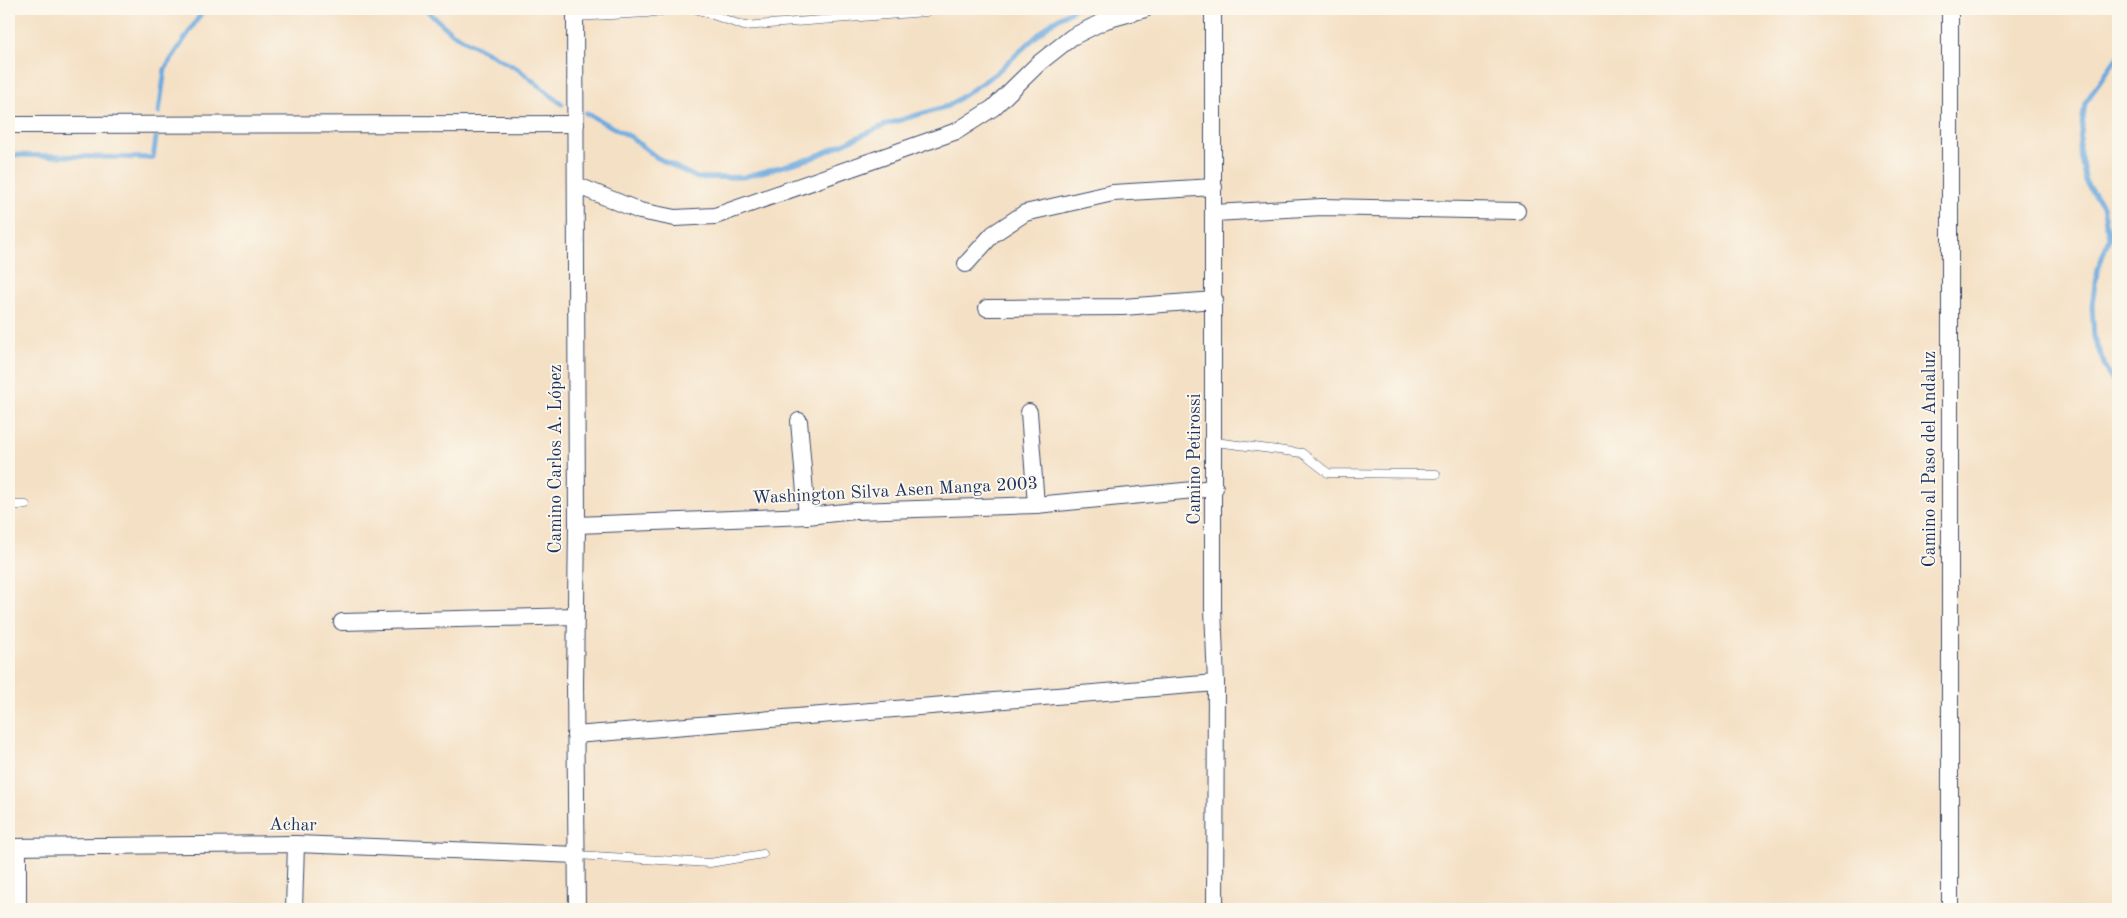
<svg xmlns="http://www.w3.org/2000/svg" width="2127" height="918" font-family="'Old Standard TT',serif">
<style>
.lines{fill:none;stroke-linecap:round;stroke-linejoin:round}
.stream{stroke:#6eaadf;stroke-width:5}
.lane-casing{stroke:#3c4a6d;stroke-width:9}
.street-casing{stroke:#3c4a6d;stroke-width:18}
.lane{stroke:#fff;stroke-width:8}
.street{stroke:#fff;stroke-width:16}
.labels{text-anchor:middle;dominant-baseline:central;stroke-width:4;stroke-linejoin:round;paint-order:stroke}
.street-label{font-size:18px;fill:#1b2f5e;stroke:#fbf7ec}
</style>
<rect width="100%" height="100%" fill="#fbf7ec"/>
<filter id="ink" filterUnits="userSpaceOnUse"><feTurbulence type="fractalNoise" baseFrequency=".02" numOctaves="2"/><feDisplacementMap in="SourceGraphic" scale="10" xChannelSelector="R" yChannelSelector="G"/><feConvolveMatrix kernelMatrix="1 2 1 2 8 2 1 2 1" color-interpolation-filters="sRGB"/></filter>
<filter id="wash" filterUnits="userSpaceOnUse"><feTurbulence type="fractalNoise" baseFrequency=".0096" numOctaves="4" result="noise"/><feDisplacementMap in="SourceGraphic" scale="20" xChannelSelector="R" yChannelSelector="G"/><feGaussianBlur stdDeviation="1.12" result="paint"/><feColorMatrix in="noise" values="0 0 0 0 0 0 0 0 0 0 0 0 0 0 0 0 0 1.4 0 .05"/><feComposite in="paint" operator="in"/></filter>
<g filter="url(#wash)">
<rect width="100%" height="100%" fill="#f4e0c4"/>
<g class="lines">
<g class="stream">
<path d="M266,9H299"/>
<path d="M425,9L453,34L518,69L562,104"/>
<path d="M2118,56L2085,103L2079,148L2086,183L2103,206L2109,238L2097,272L2092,305L2094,338L2108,374L2118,389"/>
<path d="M159,112L165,69L204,9"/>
<path d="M586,113L631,137L656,157L697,178L744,177L812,158L887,124L948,106L995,74L1051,23L1074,9"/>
<path d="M9,155L153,158L156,138"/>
</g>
</g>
</g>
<g filter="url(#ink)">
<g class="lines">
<defs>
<g id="lane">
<path d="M696,9L744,26L926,12"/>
<path d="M575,17L647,13L675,9"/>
<path d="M1215,442L1302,453L1328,473L1436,474"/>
<path d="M9,505H26"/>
<path d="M577,855L710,863L763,854"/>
</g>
<g id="street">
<path d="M575,9L577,525L575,683L577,909"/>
<path d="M1213,9V608L1216,683L1215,909"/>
<path d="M1950,9V909"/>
<path d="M9,125L576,124"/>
<path d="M576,185L640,211L675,218L715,216L957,131L993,108L1039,63L1072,37L1106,20L1145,9"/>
<path d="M1214,213L1322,207L1517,211"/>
<path d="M966,264L993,234L1025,213L1113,193L1214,187"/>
<path d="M987,308L1123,307L1215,300"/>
<path d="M1029,412L1036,505"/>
<path d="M799,421L807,516"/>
<path d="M577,525L807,516L855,511L1036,505L1215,488"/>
<path d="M342,622L575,616"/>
<path d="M575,735L1216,683"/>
<path d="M9,847L296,844L577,855"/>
<path d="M18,909V847"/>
<path d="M294,909L296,844"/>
</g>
</defs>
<use href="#lane" class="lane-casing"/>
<use href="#street" class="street-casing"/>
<use href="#lane" class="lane"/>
<use href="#street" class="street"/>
</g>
</g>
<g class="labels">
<g class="street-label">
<text transform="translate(556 459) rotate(-90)">Camino Carlos A. López</text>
<text transform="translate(1195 459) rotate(-90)">Camino Petirossi</text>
<text transform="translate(1930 459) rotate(-90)">Camino al Paso del Andaluz</text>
<text transform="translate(895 491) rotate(-3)">Washington Silva Asen Manga 2003</text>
<text transform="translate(293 825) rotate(1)">Achar</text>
</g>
</g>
<rect width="2127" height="918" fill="none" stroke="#fbf7ec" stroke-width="30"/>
</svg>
